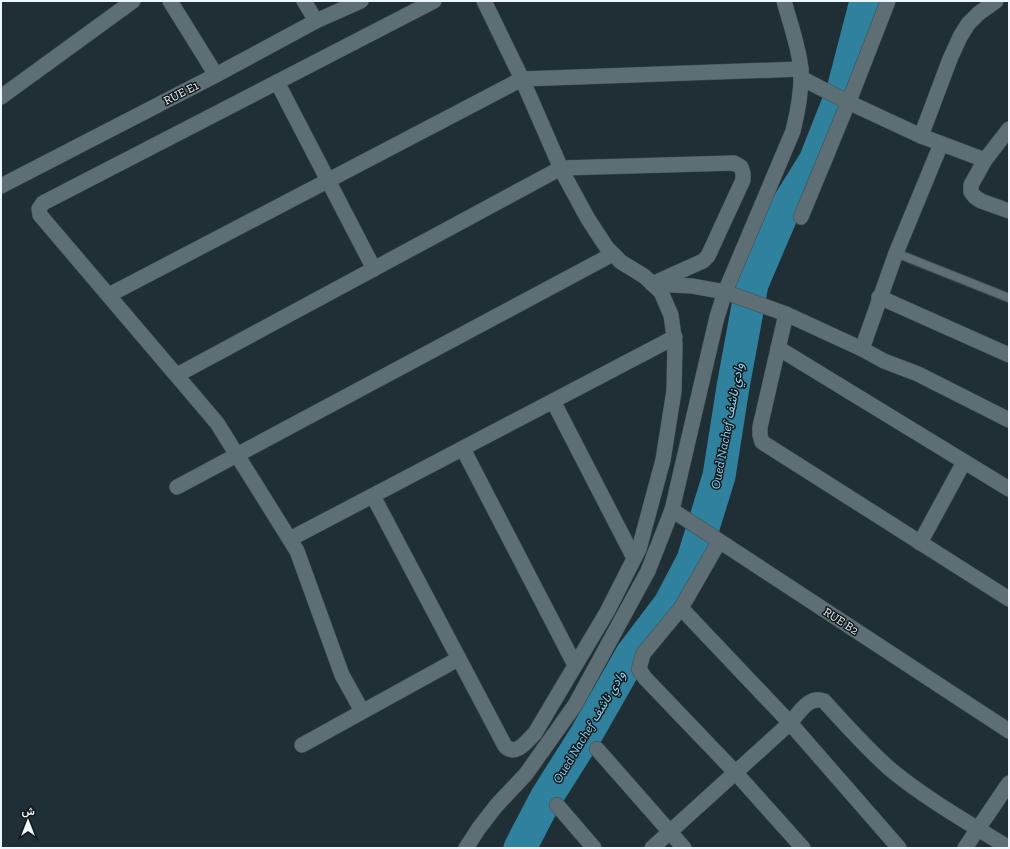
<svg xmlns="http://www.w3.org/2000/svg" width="1010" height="849" font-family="'Zilla Slab',Vazirmatn,serif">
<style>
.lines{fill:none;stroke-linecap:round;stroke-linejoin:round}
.river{stroke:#2f819e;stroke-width:33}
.lane-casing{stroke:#404d52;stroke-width:10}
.street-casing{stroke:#404d52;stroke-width:16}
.lane{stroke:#5d6e75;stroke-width:8}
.street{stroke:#5d6e75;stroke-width:15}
.labels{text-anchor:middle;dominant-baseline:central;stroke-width:3;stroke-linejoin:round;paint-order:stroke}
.street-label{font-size:12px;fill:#edf6fa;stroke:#101619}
.water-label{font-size:13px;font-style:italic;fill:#8ad4f2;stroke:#101619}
</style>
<rect width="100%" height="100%" fill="#202f36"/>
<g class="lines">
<path class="river" d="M520,848L546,798L587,733L632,654L670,604L693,560L719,476L733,387L752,284L782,214L815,161L843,90L866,1"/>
<defs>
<path id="lane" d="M896,253L1009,298"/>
<g id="street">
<path d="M170,1L216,75"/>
<path d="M304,1L316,21"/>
<path d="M801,78L848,102L921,136L950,59L960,37L968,24L979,13L996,1"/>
<path d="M277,82L374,269"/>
<path d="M1,97L133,1"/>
<path d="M1009,129L985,160L971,185V192L975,197L981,201L1009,211"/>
<path d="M921,136L985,160"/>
<path d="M941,144L896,253L862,349L884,361L918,374L1009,420"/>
<path d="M1,186L216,75L316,21L361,1"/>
<path d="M801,217L853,91L888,1"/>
<path d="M655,284L692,286L725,292L786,314L862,349"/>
<path d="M109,295L522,79L801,69"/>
<path d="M879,297L1009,355"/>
<path d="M786,314L760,427V435L762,442L1009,599"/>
<path d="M778,348L1009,489"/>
<path d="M177,375L561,168L734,163L741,167L743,173V180L708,256L703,261L652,284"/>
<path d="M553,401L634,558"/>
<path d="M463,449L575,665"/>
<path d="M177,487L613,254"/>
<path d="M373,496L505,746C516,757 527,741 535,733L607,612L639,549L663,460L674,391L675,344L671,315L661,292L644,276L621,262L607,248L588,219L563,173L522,79L484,1"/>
<path d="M672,510L1009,731"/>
<path d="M290,539L675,337"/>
<path d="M719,542L681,608L643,654L639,669L645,678L735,772L803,848"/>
<path d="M920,543L964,462"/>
<path d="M681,608L790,723L899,848"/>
<path d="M362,711L342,675L297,551L217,423L40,215L39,209L43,203L434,1"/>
<path d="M302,745L458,659"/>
<path d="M597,749L684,848"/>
<path d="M557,805L594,848"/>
<path d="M466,848L479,828L496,806L526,774L575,705L648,571L672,510L717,317L725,292L793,131C798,111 802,91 801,70C799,47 790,23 784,1"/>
<path d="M652,848L790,723C799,713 809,695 824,701C845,724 866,748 890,769C926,799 969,823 1009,848"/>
<path d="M965,848L1009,783"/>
</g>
</defs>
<use href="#lane" class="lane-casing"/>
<use href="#street" class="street-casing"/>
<use href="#lane" class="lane"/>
<use href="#street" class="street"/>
</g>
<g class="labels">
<g class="street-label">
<text transform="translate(181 93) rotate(-27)">RUE E1</text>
<text transform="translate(841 621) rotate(33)">RUE B2</text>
</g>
<g class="water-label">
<text transform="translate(727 426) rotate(-79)">Oued Nachef وادي ناشف</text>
<text transform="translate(589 727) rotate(-59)">Oued Nachef وادي ناشف</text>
</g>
</g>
<rect width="1010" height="849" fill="none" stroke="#edf6fa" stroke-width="4"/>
<g transform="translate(28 821)" stroke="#101619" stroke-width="3" paint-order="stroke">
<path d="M0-3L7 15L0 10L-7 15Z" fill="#edf6fa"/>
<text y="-6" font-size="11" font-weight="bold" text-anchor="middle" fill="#edf6fa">ش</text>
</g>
</svg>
